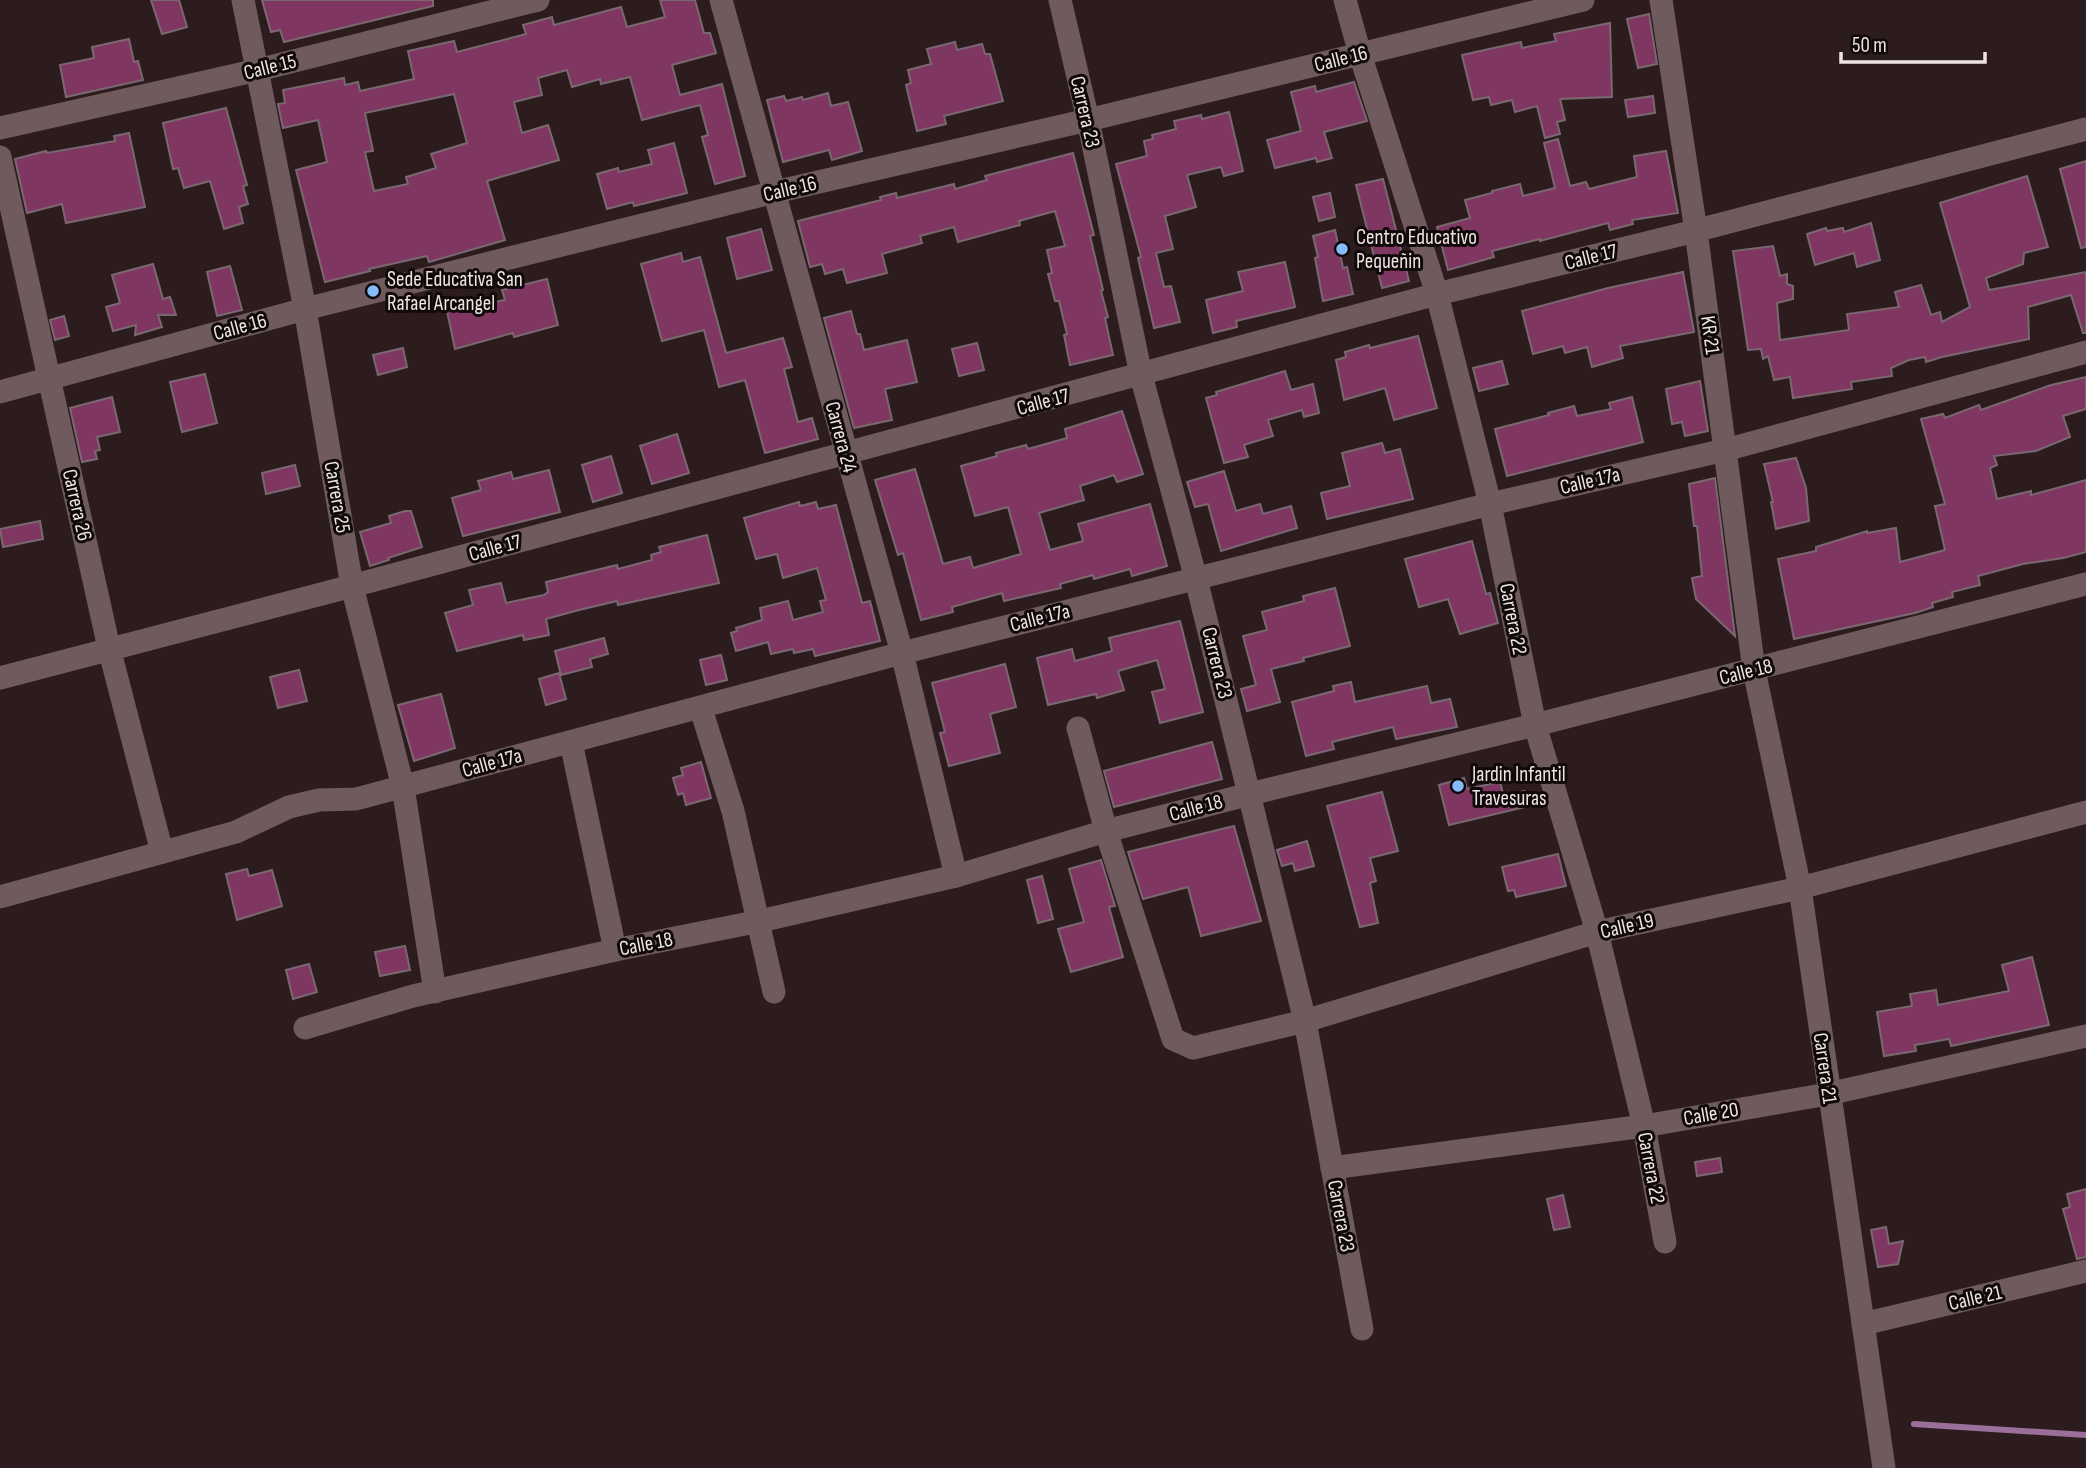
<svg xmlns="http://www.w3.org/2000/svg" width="2086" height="1468" font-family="'Sofia Sans Condensed',sans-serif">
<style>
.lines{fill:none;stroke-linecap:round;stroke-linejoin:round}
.stream{stroke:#9a709a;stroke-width:6}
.building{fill:#7f3661;stroke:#7a6871;stroke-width:2;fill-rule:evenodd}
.minor{stroke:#6f5b5e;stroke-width:23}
.poi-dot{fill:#86bbfb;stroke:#10090a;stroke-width:2.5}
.labels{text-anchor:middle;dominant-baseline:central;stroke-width:6;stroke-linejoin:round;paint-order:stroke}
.street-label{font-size:21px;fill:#efe3e4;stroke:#10090a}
.poi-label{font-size:21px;fill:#efe3e4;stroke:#10090a;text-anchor:start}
</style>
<rect width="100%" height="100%" fill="#2d1c1e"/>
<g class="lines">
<path class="stream" d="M1914,1424L2086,1435"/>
</g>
<g class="building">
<path d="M151,0H179L187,27L162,34Z"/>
<path d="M262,0H433V6L284,42L280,30L271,32Z"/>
<path d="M660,0H695L704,33H710L716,53L672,65L680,95L722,84L745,176L715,184L702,137L708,135L700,105L642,120L630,77L601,84L600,79L572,87L567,70L538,78L542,95L514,102L522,133L548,125L559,160L487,181L505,240L429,262L427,256L369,269L370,271L325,282L296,170L327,162L318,120L283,128L278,104L285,103L283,90L344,78L345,85L358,82L360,91L414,79L408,51L454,41L457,52L526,34L523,25L552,17L554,25L621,7L627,27L665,17ZM454,94L467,143L431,154L436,168L406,177L408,184L374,191L365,152L373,151L365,113Z"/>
<path d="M1649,14L1657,64L1638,68L1627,19Z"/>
<path d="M1610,23L1612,97L1560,99L1565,120L1557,122L1560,134L1545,138L1537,106L1515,112L1512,100L1491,105L1489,97L1473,100L1462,55L1521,42L1522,48L1556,41L1554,34Z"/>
<path d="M129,39L134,62L138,61L143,80L66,97L60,65L94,58L92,47Z"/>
<path d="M955,42L957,50L982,44L985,54H990L1003,101L944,116L946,124L917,131L906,85L911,83L908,70L931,64L927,49Z"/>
<path d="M1354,82L1367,121L1324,132L1332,158L1317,162L1316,158L1275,168L1267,140L1301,131L1291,92L1315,86L1316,92Z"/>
<path d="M828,93L831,106L848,102L862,151L832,160L829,150L783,162L767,100L784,96L786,101L802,97L803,100Z"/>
<path d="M1653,96L1655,113L1628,117L1625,100Z"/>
<path d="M226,108L247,185L243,186L248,204L239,207L243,223L224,229L210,181L184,188L178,168L173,169L163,123Z"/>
<path d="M1229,112L1243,171L1224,176L1221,167L1187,175L1196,207L1165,216L1173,249L1156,253L1164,287L1171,286L1180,322L1154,328L1138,258L1141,257L1116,164L1147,156L1144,141L1153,139L1152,135L1176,129L1174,121L1201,115L1202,119Z"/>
<path d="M129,133L145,207L66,223L62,204L27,213L15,159L46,151L47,153L115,141L114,136Z"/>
<path d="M1558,139L1570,186L1586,182L1589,189L1637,177L1634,156L1666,151L1678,213L1632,220L1633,224L1610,230L1608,223L1540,241V239L1492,251L1494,257L1448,270L1437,227L1470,218L1465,200L1492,193V191L1520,184L1523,196L1555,188L1544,143Z"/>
<path d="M674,143L687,193L634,206L633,202L607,209L597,174L618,168L619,172L652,164L648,150Z"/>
<path d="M1073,153L1094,235L1090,236L1103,290L1101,291L1108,317L1105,318L1113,355L1070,365L1064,335L1067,334L1059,301H1055L1048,274L1052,273L1047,250L1065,246L1055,211L1019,221L1020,225L958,242L954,227L920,236L922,243L882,254L887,273L847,283L843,269L825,274L822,264L810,267L798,221L881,200L880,197L896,193L897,198L954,184L955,189L987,180L985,176Z"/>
<path d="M2086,161V247L2081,248L2060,169Z"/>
<path d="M2027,176L2048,247L2024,253L2023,264L1986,278L1989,290L2086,272V333H2083L2071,295L2028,307L2029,339L1942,357L1926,362L1925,357L1909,360L1891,368L1892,376L1851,382L1852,389L1793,398L1790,377L1774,380L1768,356L1763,359L1761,349L1748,350L1733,251L1773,246L1780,276L1787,274V284L1793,286V299L1777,303L1780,340L1849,330L1847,314L1899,307L1895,292L1921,285L1931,315L1940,312L1942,322L1970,307L1940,203Z"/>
<path d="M1383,179L1409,281L1382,288L1356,185Z"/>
<path d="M1330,193L1335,217L1319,221L1313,197Z"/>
<path d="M1871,223L1880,260L1857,267L1854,253L1815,265L1807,234L1826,228L1827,231L1843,228L1844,232Z"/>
<path d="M761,229L772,270L737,279L727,238Z"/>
<path d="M1335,230L1343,268L1347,267L1353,294L1323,301L1315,258L1318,257L1313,236Z"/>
<path d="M681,253L683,262L700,257L726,353L783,338L792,367L784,369L798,422L812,418L818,439L765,453L745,380L719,387L704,330L662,341L641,264Z"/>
<path d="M1285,262L1295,307L1236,321L1237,327L1213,333L1206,300L1243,291L1238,272Z"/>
<path d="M153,264L163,299L170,297L176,315H158L162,327L135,335L136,325L113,331L106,307L120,303L112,275Z"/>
<path d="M230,266L242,310L217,316L207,272Z"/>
<path d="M1683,272L1694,332L1620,346L1623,358L1592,367L1587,347L1565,353L1563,346L1533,354L1522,311L1608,288Z"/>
<path d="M547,279L558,325L514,337L513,333L455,349L447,311L505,300L502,290Z"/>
<path d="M851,311L857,334H860L864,350L907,340L917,382L885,389L892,420L854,428L824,318Z"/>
<path d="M64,316L69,336L55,340L50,320Z"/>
<path d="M1418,336L1437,408L1394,420L1385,388L1344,400L1336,360L1346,357L1345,352L1369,345L1370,348Z"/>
<path d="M977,343L984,370L959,376L952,349Z"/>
<path d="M403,348L407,367L378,375L373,355Z"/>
<path d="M1502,361L1508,384L1479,391L1473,368Z"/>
<path d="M1285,371L1291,390L1313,384L1319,413L1304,417L1302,410L1268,420L1273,436L1244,445L1248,457L1224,463L1206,398L1217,395L1216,392Z"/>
<path d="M205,374L217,423L182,432L170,382Z"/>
<path d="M2086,377V409L2063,416L2070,437L2036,451L1994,456L1997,465L1990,468L1997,499L2031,491V495L2086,480V552L2063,558L2023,564L1978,576L1980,585L1952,592L1953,597L1932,603L1933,607L1915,613L1794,639L1778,559L1816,551V547L1867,531V533L1896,528L1900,562L1945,550L1935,506L1945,504L1921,419L1943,414L1945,418L1979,405L1981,410L2051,385Z"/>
<path d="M1700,381L1708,431L1685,436L1682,422L1672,424L1666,389Z"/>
<path d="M112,397L120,432L97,437L100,450L95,451L97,459L82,462L70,408Z"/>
<path d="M1632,397L1643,442L1507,476L1495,429L1549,415L1548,413L1574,406L1577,416L1611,409L1609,403Z"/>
<path d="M1122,411L1143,474L1117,482L1114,475L1080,486L1084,500L1039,513L1050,550L1083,541L1078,524L1150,504L1167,566L1132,576L1130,569L1094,579L1093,575L1060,584L1061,588L1004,601L1002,593L952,607L953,612L921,620L903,553L898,555L875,480L915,469L943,564L970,557L973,568L1021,554L1008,507L975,516L961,466L997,456L996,453L1026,445L1028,449L1067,438L1065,429Z"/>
<path d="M677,434L689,473L652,484L640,446Z"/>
<path d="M1382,443L1385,453L1400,449L1413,499L1327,519L1321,493L1350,486L1342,453Z"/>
<path d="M611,456L622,493L593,502L582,465Z"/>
<path d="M1796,458L1806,488L1809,521L1776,529L1771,502H1773L1764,464Z"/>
<path d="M295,465L300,486L266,494L262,473Z"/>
<path d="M549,470L560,512L463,536L452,498L481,490L478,481L511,472L513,479Z"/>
<path d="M1224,471L1236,511L1260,504L1263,514L1291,506L1297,528L1221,551L1208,504L1195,507L1187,482Z"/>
<path d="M1715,478L1735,636L1696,599L1692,578L1702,576L1697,526H1694L1689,484Z"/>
<path d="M799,502L800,506L816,502L818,509L836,505L862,603L870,601L880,641L815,656L813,649L794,653L793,649L771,654L768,642L736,651L731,633L737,631L736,628L762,620L760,608L788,601L793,620L823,612L820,601L826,600L817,568L783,578L777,554L756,559L744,518Z"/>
<path d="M405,511H411L422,547L388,558L389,560L370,566L360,532L391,523L389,516Z"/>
<path d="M40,521L43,539L3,547L0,529Z"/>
<path d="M707,535L719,583L618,605L617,601L579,610L546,619L549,635L524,640L523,635L457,651L445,613L473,605L469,590L501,583L506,603L544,595L548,592L546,582L617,565L618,569L652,560L651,555L661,552L659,547Z"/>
<path d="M1472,541L1486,594L1490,593L1498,623L1460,634L1448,599L1419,607L1405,559Z"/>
<path d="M1335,588L1350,646L1303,658L1304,661L1271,669L1280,702L1247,711L1241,689L1256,685L1243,636L1267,630L1262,612L1304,601L1303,596Z"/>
<path d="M1180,621L1203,712L1160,723L1152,692L1165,689L1157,660L1118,671L1124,690L1097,698L1096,694L1048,705L1037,658L1072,649L1075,661L1112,651L1109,638Z"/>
<path d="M604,638L608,654L590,659L592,667L561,675L555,651Z"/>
<path d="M721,655L727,680L706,685L700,660Z"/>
<path d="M1005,664L1016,707L990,714L1000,753L949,766L940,733L945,732L932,683Z"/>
<path d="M299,670L307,701L278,708L270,677Z"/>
<path d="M559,673L566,699L546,705L539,679Z"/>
<path d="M1351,682L1355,702L1427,686L1431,703L1450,699L1457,727L1396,739L1393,727L1332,742L1334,749L1306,756L1292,702L1334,691L1333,686Z"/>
<path d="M441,694L455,748L414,761L398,705Z"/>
<path d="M1212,742L1222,779L1114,807L1104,771Z"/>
<path d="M701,762L711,798L686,805L683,793L678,795L673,778L683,775L681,768Z"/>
<path d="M1464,778L1467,789L1500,782L1504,797L1524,791L1529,806L1449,825L1439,785Z"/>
<path d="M1382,792L1398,851L1370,858L1376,881L1370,883L1378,923L1360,927L1327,806Z"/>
<path d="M1234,826L1261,921L1201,936L1188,887L1143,899L1128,852Z"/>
<path d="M1307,841L1314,866L1295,871L1293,863L1282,866L1277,850Z"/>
<path d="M1558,854L1566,886L1516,897L1514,890L1508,891L1502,867Z"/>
<path d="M1101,860L1115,906L1109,907L1123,957L1071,972L1058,929L1084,922L1069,869Z"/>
<path d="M247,869L249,876L272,870L282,906L237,920L226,874Z"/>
<path d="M1042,876L1053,919L1038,923L1027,880Z"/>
<path d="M405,946L410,970L380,976L375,952Z"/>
<path d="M2032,957L2049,1025L1951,1046L1949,1039L1915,1045L1916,1051L1884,1056L1877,1012L1912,1006L1910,994L1936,990L1938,1005L2009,991L2002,965Z"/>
<path d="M309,964L317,992L293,999L286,970Z"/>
<path d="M1720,1158L1722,1172L1697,1176L1695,1162Z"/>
<path d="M2086,1189V1257L2077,1259L2063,1209L2070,1207L2067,1194Z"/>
<path d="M1563,1195L1570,1227L1554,1230L1547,1199Z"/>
<path d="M1886,1227L1889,1244L1903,1241L1898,1264L1878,1267L1871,1230Z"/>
</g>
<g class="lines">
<g class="minor">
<path d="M243,0L305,309L352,586L403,787L435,992"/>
<path d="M721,0L902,653L956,876"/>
<path d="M1060,0L1088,120L1141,375L1196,579L1305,1021L1362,1329"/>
<path d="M1345,0L1360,54L1437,294L1490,504L1535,725L1597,932L1644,1126L1665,1242"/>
<path d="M1661,0L1696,231L1754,670L1800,888L1884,1468"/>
<path d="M0,128L258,70L538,0"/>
<path d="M0,157L109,648L162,852"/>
<path d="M0,392L305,309L775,192L1088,120L1583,0"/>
<path d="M0,678L352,586L1437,294L1683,234L2086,129"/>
<path d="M701,709L733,811L774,992"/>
<path d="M1078,728L1106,831L1173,1039L1193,1048L1305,1021L1597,932L1800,888L2086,812"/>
<path d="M571,742L615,950"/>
<path d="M0,897L236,832L289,807L319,800L356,799L902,653L1490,504L1725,450L2086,352"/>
<path d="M305,1028L413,996L615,950L760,921L956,876L1106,831L1250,794L1535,725L2086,584"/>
<path d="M1332,1168L1644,1126L1828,1094L2086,1036"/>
<path d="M1863,1324L2086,1271"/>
</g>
</g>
<g class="poi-dot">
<circle cx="1342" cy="249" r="7"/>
<circle cx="373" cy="291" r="7"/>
<circle cx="1458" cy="786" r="7"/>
</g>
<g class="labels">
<g class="street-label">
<text transform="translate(1341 59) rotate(-14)">Calle 16</text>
<text transform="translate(270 67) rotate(-14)">Calle 15</text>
<text transform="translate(1085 112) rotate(77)">Carrera 23</text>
<text transform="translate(790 189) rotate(-13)">Calle 16</text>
<text transform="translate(1591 257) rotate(-14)">Calle 17</text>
<text transform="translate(240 327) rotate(-15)">Calle 16</text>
<text transform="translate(1710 335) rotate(82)">KR 21</text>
<text transform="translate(1043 402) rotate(-15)">Calle 17</text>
<text transform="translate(841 437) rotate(75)">Carrera 24</text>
<text transform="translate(1590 481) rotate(-13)">Calle 17a</text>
<text transform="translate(337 497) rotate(80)">Carrera 25</text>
<text transform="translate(77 505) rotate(77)">Carrera 26</text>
<text transform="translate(495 548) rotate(-15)">Calle 17</text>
<text transform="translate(1040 618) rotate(-14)">Calle 17a</text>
<text transform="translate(1513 619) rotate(79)">Carrera 22</text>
<text transform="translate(1217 663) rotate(76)">Carrera 23</text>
<text transform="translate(1746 672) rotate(-14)">Calle 18</text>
<text transform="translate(492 763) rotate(-15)">Calle 17a</text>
<text transform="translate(1196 808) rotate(-15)">Calle 18</text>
<text transform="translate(1627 926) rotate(-13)">Calle 19</text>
<text transform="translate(646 944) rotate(-11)">Calle 18</text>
<text transform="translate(1825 1068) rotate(82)">Carrera 21</text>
<text transform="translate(1711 1114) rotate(-10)">Calle 20</text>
<text transform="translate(1651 1168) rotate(79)">Carrera 22</text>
<text transform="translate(1341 1216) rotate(79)">Carrera 23</text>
<text transform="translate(1975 1298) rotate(-13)">Calle 21</text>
</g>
<g class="poi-label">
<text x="1356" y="237">Centro Educativo<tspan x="1356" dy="24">Pequeñin</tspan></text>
<text x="387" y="279">Sede Educativa San<tspan x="387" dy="24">Rafael Arcangel</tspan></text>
<text x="1472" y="774">Jardin Infantil<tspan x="1472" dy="24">Travesuras</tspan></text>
</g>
</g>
<path d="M1841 52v10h144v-10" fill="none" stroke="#efe3e4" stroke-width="3.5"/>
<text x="1852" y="52" font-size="21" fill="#efe3e4" stroke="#10090a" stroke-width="5" paint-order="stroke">50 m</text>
</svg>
